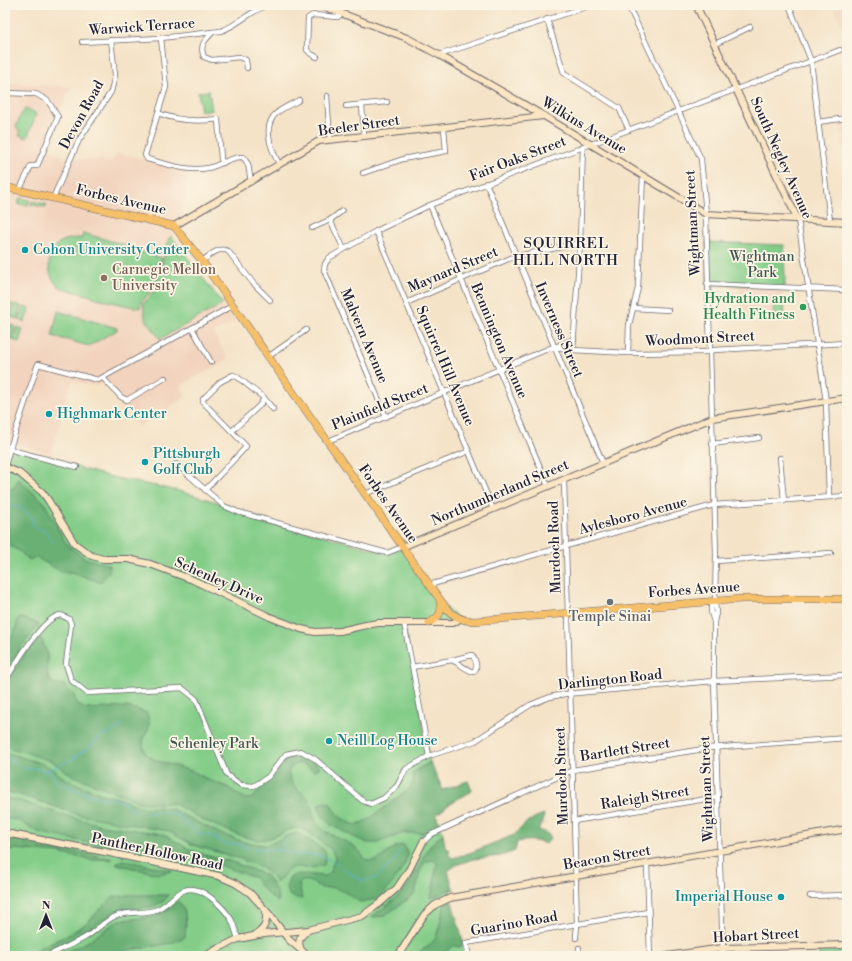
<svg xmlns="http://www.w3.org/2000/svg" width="852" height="961" font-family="'Libre Bodoni',serif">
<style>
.built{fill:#f2d4be}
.green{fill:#84cd89;stroke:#537862}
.forest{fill:#6bb075;stroke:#466958}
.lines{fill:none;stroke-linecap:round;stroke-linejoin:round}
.stream{stroke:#5bb2d8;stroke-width:1}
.street-casing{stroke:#6c666c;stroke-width:6}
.secondary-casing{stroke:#6c666c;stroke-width:8}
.primary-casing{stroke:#6c666c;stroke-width:8}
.street{stroke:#fff;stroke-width:4.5}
.secondary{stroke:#fbe6c4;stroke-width:6}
.primary{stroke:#f6c06b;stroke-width:7}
.culture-dot{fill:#0f9aa8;stroke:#fcf5e5;stroke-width:1.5}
.education-dot{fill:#8d6e63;stroke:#fcf5e5;stroke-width:1.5}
.leisure-dot{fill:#2e9e5b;stroke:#fcf5e5;stroke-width:1.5}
.worship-dot{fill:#6b7280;stroke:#fcf5e5;stroke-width:1.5}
.labels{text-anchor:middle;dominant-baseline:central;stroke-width:3.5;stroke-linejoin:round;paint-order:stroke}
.street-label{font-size:14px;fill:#22223b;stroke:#fcf5e5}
.culture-label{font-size:14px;fill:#0d838f;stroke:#fcf5e5;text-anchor:start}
.park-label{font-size:14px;fill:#3f5552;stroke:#fcf5e5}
.education-label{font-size:14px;fill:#785e54;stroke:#fcf5e5;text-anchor:start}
.leisure-label{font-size:14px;fill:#27864d;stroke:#fcf5e5;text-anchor:end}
.worship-label{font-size:14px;fill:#5b616d;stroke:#fcf5e5}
.neighbourhood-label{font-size:15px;letter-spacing:1px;fill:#22223b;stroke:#fcf5e5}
</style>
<rect width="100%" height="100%" fill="#fcf5e5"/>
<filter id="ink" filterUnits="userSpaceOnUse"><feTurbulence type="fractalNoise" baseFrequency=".025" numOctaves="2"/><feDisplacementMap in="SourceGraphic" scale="8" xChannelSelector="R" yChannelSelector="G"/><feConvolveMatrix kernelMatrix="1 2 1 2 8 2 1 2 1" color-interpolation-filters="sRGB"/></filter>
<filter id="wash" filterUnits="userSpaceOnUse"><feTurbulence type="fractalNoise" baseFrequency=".012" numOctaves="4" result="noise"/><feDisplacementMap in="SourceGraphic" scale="16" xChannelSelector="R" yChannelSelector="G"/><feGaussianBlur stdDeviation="0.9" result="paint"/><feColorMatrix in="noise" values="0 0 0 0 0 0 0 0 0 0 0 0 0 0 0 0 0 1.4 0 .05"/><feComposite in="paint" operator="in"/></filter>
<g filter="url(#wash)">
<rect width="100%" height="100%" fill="#f4e3c7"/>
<g class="built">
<path d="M832,5H847V37Z"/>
<path d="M5,82L71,87L45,147L66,158L112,161L117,153L189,169L181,216L171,236L235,321L213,333L228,359L182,385L185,397L139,427L108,381L97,386L72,381L51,454L5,441Z"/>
<path d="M847,118V159L844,152L840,119Z"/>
<path d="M740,285L781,287L785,316H741Z"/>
</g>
<g class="green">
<path d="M209,91L212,110L201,112L198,92Z"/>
<path d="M25,109H27L34,112L36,115L27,138L19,135L20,133L16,127L21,114H22Z"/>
<path d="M20,198L30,200L28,205L18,204Z"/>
<path d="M32,201L46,204V207L31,205Z"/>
<path d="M83,233L139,249L138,251L162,258C159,267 157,279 153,288C150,296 140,299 140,308C120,305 100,299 80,293C73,291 63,290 57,285C48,276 47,262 52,251C58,239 71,238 82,238Z"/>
<path d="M171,236L223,304L160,339L145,318L143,304L155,290L169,238Z"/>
<path d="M706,242L784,245L785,287L707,284Z"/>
<path d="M774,299H783L785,316H773Z"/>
<path d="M7,302L13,304L9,317L5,316Z"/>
<path d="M15,304L21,306L17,319L11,317Z"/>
<path d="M23,307L29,308L25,322L19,320Z"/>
<path d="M58,311L117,328V330L89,346L52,336Z"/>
<path d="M9,325L15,326L11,340L5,338Z"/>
<path d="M17,327L23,329L19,342L13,340Z"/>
<path d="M5,446L107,476L179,491L224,504L246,514L386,553L402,547L446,608L460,619L455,623H404L430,762L443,790L468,781L472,791L452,802L436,815L443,834H442L449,890L455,889L449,892L461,945H464L465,948L463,950L462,956H5Z"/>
<path d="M818,950H847V956H819Z"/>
</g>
<g class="forest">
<path d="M18,479L44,502L66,544L84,558L109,565L110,570L100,582L70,572H61L36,557L29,560L19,551L5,543V489L14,488Z"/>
<path d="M23,618L34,622L39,625L18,651L5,671V645C13,640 16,628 18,619Z"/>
<path d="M39,636C44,641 43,647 47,652L48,677L52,683L64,685L73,694L78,704L85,709L127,707L132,708L147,713C150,722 151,729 144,736L143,745L146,754L155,760L192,771L209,780L227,787L242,797L247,799L253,798L289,757C303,752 310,759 320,767L314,771C304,762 294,759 288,773C290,778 292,784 295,787C299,791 303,792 307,797C313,805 311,816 318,825C328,836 346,839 357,849C362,852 362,860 370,861C382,863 391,844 404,845C406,849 408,852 407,857C406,866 386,894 378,898C373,900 365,901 360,902C352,896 344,891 335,888C330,887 326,889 322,888C314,884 307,877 299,883L302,899L290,896L286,888L289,878L297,874L326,876L330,872L335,858L332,850L307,831L300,828L291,829L268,839L256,840L241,836L207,822L175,804L139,802L124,795L76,777L63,769L52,761L5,746V686L21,660L35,640Z"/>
<path d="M5,752L43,764L56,771L62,777L79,785L105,795L115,797L145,808L157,807L171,809L221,834L244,842L263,845L270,844L279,840L286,836L298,833L324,850L326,855L324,865C317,867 311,868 305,868C302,868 298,866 295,867C285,869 283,878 276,883L272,876L264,869L241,859L193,845L168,831L80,815L14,793H5Z"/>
<path d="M430,762L443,790L468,781L472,791L452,802L436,815L440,826L422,833H404L377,843H368L356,838L331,825L322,815L318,805L325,802L330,803C336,815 343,820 355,825L368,820L410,788L413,782V772Z"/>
<path d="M5,798L20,801L63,815L101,825L163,834L191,850L205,855L232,862L266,875L277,892L278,902C268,895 261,888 255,878L192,855L161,852L141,847L126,848L89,843L38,832L17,820L5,819Z"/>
<path d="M544,814L543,821L538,830L545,832L551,837L546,844C537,840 527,840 517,842L515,851L501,856L473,859L456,865L448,871L453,888C445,890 439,897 430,898C434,891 435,871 437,862L432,860L425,862L420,871L415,894L384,916L371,917C387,906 404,894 413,877C423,859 426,846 443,834L445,846L449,850V856L453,858L472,852L514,835L527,822L536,817Z"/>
<path d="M5,837L113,859L91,860L58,853L15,849L8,852L5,851Z"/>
<path d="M122,860L171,870L172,871L158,874L116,864Z"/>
<path d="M129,895H169L164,901L152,907L115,911L77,938L39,956H33L31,954L39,948L70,934L85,924L113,897Z"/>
<path d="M178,901C188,911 186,923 185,937L171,943L130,950L107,956H58L89,941L119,920L143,918L157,915L168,910Z"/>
<path d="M452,902L464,945L458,947L454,945C444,956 431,956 416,956C421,948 430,946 435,939C437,937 443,910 445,904Z"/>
<path d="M152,952L162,956H130Z"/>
</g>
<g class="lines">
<g class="stream">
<path d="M5,507L18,506L32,517C32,529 35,526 44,531C47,533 50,539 53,542"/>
<path d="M5,759L13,761L20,767L25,769L33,768L48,771L52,774L57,783L99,798H112L121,801L133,810L144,813L165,812L175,814L181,818L183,823L189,825L199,834L212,836L224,844H237L248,848L287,851L298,855H317L333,861L355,877L362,880H368L377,878L397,857L400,851"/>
<path d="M48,771L76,757L81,752L87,750L104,734H109L123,725"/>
<path d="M279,850L287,837"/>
</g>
</g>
</g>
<g filter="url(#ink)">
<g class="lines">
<defs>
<g id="street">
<path d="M628,5L701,159L706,214L716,554L715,601L716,613L714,622"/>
<path d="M789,5L811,61L830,221"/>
<path d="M547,19L564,73L619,108L629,130"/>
<path d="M213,32C205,40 199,45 204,57L212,60L239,57L246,60L247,68"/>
<path d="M161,38L166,87L145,155L147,159C167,164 188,172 208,168C220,166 231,156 243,157L248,164L251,182"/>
<path d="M82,42L161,38L221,31C238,25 250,11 268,5"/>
<path d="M715,44L750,27"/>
<path d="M439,55L592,5"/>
<path d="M317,57L311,54L307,50L308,18L313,15L338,17L342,13"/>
<path d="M5,93L36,94L48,101L58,117L37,166H31L19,191"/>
<path d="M327,96L330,139"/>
<path d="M362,105L364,135"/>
<path d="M346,106L387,102"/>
<path d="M158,113C177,121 197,122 218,119L221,159L223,163"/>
<path d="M818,122L847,118"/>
<path d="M279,164C272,151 263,131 273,117C278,109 291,105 299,100"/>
<path d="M363,173L403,159L446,151L444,128"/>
<path d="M486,183L603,463"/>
<path d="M53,198L79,140L111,92L115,75L111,40"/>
<path d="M430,205L548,486"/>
<path d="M330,220L344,249"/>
<path d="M798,220L826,401L829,497"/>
<path d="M312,228L330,220L342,211"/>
<path d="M376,231L493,509"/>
<path d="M202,261C210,256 218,246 228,251L253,283L270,300"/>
<path d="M707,284L847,290"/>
<path d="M406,303L513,257L580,243"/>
<path d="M633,308L668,310"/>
<path d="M192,328L211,362"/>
<path d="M555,347L573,350L628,353L709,352L714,350L847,343"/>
<path d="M573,350L580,243L583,146"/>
<path d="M628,353L629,325L638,288L643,176"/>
<path d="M268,357L306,330"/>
<path d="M103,378L121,397L127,400L165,378"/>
<path d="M386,417L324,270L325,264L329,258L376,231L430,205L840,50"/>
<path d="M232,431L260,405L264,398"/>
<path d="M328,441L550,348L555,347L574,339"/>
<path d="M712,444L759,438"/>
<path d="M5,445L15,451L77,467"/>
<path d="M780,458L784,501"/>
<path d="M176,464L224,506L238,512L387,553L402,547"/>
<path d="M5,466L10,448L38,364L98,380L232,306"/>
<path d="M564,480L577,924L576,938"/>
<path d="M205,490L245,448L246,446L203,402V399L220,382L233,375L236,376L264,398L273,409"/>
<path d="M365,494L469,451"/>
<path d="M716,561L831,553"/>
<path d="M429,585L566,546L714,505L847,496"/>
<path d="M715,601L711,607V612L714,622V681L723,956"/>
<path d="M404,623L429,756"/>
<path d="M472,655C476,660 478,667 474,672C468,671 458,663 452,660Z"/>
<path d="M412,667L452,660"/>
<path d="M5,681C15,665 43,616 61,615L69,619L71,624L66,664L71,680L87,693L182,688L196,699L227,775L241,785L254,786L268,777L286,754L301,751L315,759L363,801L371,804L384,798L397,786L406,769L429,756L475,741L530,705L550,697L565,694L714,681L847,675"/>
<path d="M574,821L718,797"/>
<path d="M423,842L432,834L441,830L573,770L710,748L847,738"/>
<path d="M647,864L650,956"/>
<path d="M810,896L847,895"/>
<path d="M48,956C60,949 74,944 86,937C96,931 105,920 116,916C128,911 143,914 155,910C167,907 173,894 185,890C201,884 223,907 231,919C234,925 236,932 238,939"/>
<path d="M469,956L466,943L648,912"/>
<path d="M579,956V948"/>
</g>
<g id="secondary">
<path d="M319,5L407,38L439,55L544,116L706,214L847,222"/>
<path d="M696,5L798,220"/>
<path d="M174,226L319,141L544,116"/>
<path d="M5,467L19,473L42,492L48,500L75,544L92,556L103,559H128L150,564L193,580L270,617L301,629L315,632L340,631L366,625L378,623H453L460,619"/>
<path d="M402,547L712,418L847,398"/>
<path d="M5,833L105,852L219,876L235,883L250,893L269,914L289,940L308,956"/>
<path d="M255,935C265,929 268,922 265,911"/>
<path d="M301,950C297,941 300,936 307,931"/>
<path d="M205,956L219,948L238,939L264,934L308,930L362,916L380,903L397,888L409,870L423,842"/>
<path d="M398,956L424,915L435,905L450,898L847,829"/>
<path d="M667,956L723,948L847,945"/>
</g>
<g id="primary">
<path d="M5,187L174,226L202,261L297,398L446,608C454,617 462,621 474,621L742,599H847"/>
<path d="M429,623C438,617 443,614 440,602"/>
</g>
</defs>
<use href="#street" class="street-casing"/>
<use href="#secondary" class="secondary-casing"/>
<use href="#primary" class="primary-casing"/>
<use href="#street" class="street"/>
<use href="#secondary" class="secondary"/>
<use href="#primary" class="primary"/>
</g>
</g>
<g class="culture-dot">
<circle cx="25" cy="250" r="4"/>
<circle cx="49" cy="414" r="4"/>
<circle cx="145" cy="462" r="4"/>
<circle cx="329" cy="741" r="4"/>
<circle cx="781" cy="897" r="4"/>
</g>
<circle class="education-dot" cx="104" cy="278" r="4"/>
<circle class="leisure-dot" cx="803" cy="307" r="4"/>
<circle class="worship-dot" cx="610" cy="602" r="4"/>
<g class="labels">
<g class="street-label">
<text transform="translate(142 27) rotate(-4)">Warwick Terrace</text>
<text transform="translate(82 115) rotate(-61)">Devon Road</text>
<text transform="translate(359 126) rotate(-8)">Beeler Street</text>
<text transform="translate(584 126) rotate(31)">Wilkins Avenue</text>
<text transform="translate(781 158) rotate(66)">South Negley Avenue</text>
<text transform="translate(518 159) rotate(-21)">Fair Oaks Street</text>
<text transform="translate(121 200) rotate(13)">Forbes Avenue</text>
<text transform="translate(693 223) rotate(-93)">Wightman Street</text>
<text transform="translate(453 270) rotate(-23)">Maynard Street</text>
<text transform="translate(559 330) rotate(67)">Inverness Street</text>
<text transform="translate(364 336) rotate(67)">Malvern Avenue</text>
<text transform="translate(700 339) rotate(-3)">Woodmont Street</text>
<text transform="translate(499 341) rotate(67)">Bennington Avenue</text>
<text transform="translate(445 366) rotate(67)">Squirrel Hill Avenue</text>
<text transform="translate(380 407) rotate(-22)">Plainfield Street</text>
<text transform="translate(500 493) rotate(-23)">Northumberland Street</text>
<text transform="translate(388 504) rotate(55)">Forbes Avenue</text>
<text transform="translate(633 516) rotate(-15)">Aylesboro Avenue</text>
<text transform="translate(555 547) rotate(-92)">Murdoch Road</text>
<text transform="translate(219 581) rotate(24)">Schenley Drive</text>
<text transform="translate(694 590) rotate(-4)">Forbes Avenue</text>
<text transform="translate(610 680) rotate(-6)">Darlington Road</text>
<text transform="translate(625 750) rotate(-9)">Bartlett Street</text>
<text transform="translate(562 776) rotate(-92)">Murdoch Street</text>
<text transform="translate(707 789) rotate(-92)">Wightman Street</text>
<text transform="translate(645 798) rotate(-9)">Raleigh Street</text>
<text transform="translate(157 852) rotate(12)">Panther Hollow Road</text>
<text transform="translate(607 858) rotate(-10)">Beacon Street</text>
<text transform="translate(514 924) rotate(-10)">Guarino Road</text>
<text transform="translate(756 936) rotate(-3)">Hobart Street</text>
</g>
<g class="culture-label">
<text x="33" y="250">Cohon University Center</text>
<text x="57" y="414">Highmark Center</text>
<text x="153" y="454">Pittsburgh<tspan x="153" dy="16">Golf Club</tspan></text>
<text x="337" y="741">Neill Log House</text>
<text x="773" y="897" text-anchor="end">Imperial House</text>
</g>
<g class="park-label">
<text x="762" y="257">Wightman<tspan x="762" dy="16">Park</tspan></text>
<text x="214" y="744">Schenley Park</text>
</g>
<g class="education-label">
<text x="112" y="270">Carnegie Mellon<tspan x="112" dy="16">University</tspan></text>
</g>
<g class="leisure-label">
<text x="795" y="299">Hydration and<tspan x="795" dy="16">Health Fitness</tspan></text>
</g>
<g class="worship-label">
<text x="610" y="617">Temple Sinai</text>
</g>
<g class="neighbourhood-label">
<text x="566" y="243">SQUIRREL<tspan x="566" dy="17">HILL NORTH</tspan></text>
</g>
</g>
<rect width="852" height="961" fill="none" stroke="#fcf5e5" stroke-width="20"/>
<g transform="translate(46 915)" stroke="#fcf5e5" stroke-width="3" paint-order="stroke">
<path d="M0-3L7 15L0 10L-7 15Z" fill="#22223b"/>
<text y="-6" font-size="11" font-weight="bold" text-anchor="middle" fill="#22223b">N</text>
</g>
</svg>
